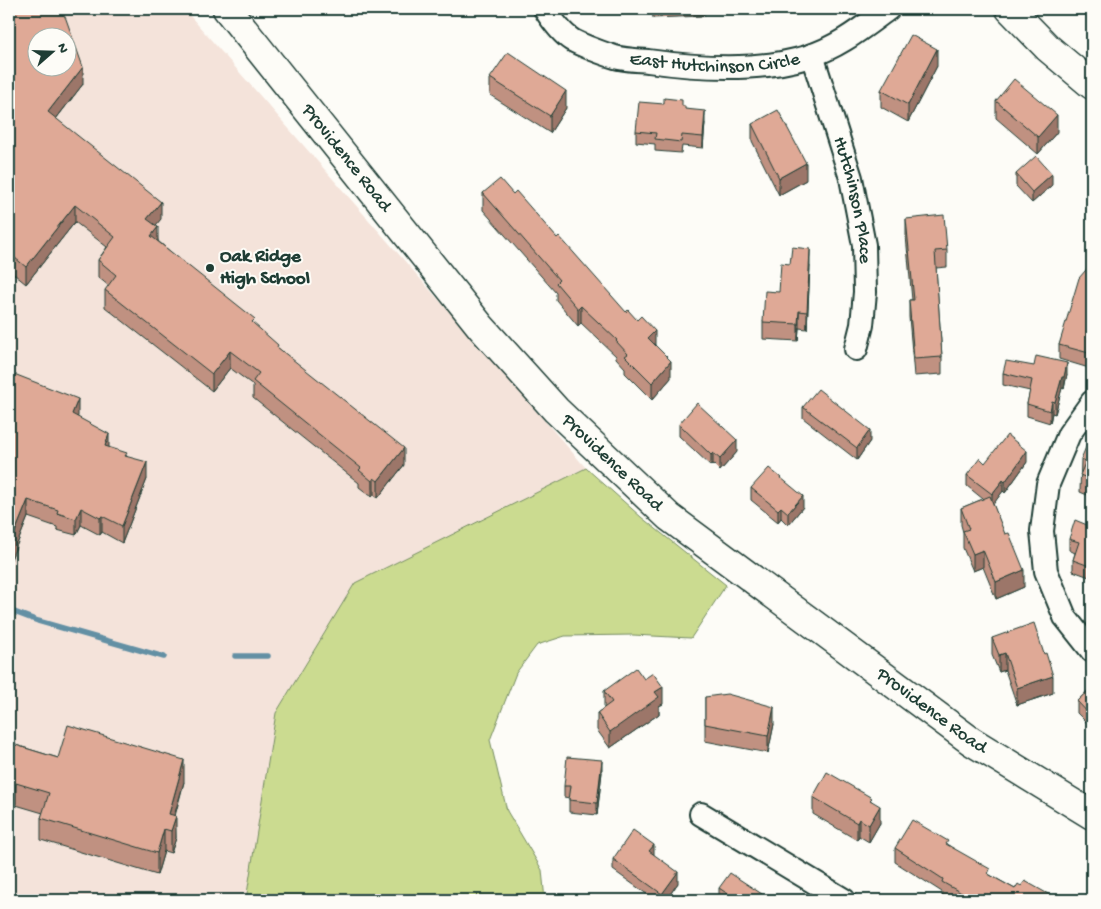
<svg xmlns="http://www.w3.org/2000/svg" width="1101" height="909" font-family="'Gochi Hand',sans-serif">
<style>
.built{fill:#f4e3da;fill-rule:evenodd}
.green{fill:#cbdb90;stroke:#758c62}
.lines{fill:none;stroke-linecap:round;stroke-linejoin:round}
.stream{stroke:#6390a4;stroke-width:5.5}
.street-casing{stroke:#1f3d34;stroke-width:26}
.secondary-casing{stroke:#1f3d34;stroke-width:31}
.street{stroke:#fdfcf7;stroke-width:22}
.secondary{stroke:#fdfcf7;stroke-width:28}
.wall{fill:#c09181;stroke:#1f3d34}
.shaded-wall{fill:#9c7669;stroke:#1f3d34}
.building{fill:#dfa996;stroke:#1f3d34;fill-rule:evenodd}
.poi-dot{fill:#1f3d34;stroke:#fdfcf7;stroke-width:2}
.labels{text-anchor:middle;dominant-baseline:central;stroke-width:4;stroke-linejoin:round;paint-order:stroke}
.street-label{font-size:19px;fill:#1f3d34;stroke:#fdfcf7}
.poi-label{font-size:19px;font-weight:bold;fill:#1f3d34;stroke:#fdfcf7;text-anchor:start}
</style>
<rect width="100%" height="100%" fill="#fdfcf7"/>
<filter id="ink" filterUnits="userSpaceOnUse"><feTurbulence type="fractalNoise" baseFrequency=".02" numOctaves="2"/><feDisplacementMap in="SourceGraphic" scale="10" xChannelSelector="R" yChannelSelector="G"/><feConvolveMatrix kernelMatrix="1 2 1 2 8 2 1 2 1" color-interpolation-filters="sRGB"/></filter>
<g filter="url(#ink)">
<path class="built" d="M9,9H184L586,468L355,583L276,713L246,900H9ZM38,38H68V68H38Z"/>
<path class="green" d="M586,468L641,517L726,585L691,638L633,635L565,636L537,645L516,673L490,740L507,811L542,870L545,900H246L276,713L355,583Z"/>
<g class="lines">
<g class="stream">
<path d="M9,610L38,621L164,657"/>
<path d="M235,656H268"/>
</g>
<defs>
<g id="street">
<path id="s1" d="M545,9C552,20 561,33 572,40C581,45 604,54 615,57C625,60 637,60 648,61C698,68 758,72 807,57C839,47 862,28 888,9"/>
<path id="s2" d="M812,55L851,178L864,245L865,292L862,325L856,349"/>
<path d="M1092,402L1069,434L1048,484L1042,531L1046,571L1065,617L1092,651"/>
<path d="M701,814L844,900"/>
</g>
<g id="secondary">
<path id="s3" d="M227,9L481,327L556,410L669,517L971,741L1092,815"/>
<path d="M1010,9L1048,48L1092,85"/>
</g>
</defs>
<use href="#street" class="street-casing"/>
<use href="#secondary" class="secondary-casing"/>
<use href="#street" class="street"/>
<use href="#secondary" class="secondary"/>
</g>
<g class="wall">
<path d="M9,9L83,84L56,119L161,219L155,225L158,241L255,325L278,348L404,465L378,498L374,495L372,497L359,487V483L253,398V385L230,368L212,391L105,307V290L109,286L98,277V260L107,247L75,222L26,284L9,270Z"/>
<path d="M652,9H704V16L653,18Z"/>
<path d="M937,66L908,122L881,107V90Z"/>
<path d="M490,78L566,108L550,133L490,95Z"/>
<path d="M996,101L1057,132L1038,154L996,118Z"/>
<path d="M682,106L685,109L705,123L703,148L682,146L681,153L655,151V144L636,142V131Z"/>
<path d="M752,124L806,180L779,195L752,141Z"/>
<path d="M1016,174L1052,185L1032,203L1016,186Z"/>
<path d="M483,193L513,194L557,238L655,345L671,378L652,400L625,373V368L616,358V356L581,323L578,326L556,300V293L483,210Z"/>
<path d="M906,219L947,250V267L936,268L942,357V374L914,376L909,317V300H912L906,236Z"/>
<path d="M1092,263V358L1089,368L1059,359V345Z"/>
<path d="M810,266L807,329L799,328L798,341L763,339V322L779,292Z"/>
<path d="M9,372L78,416L77,417L109,448L127,456L147,479L122,543L102,532L100,535L81,525L76,535L57,530V527L28,517L9,564Z"/>
<path d="M1003,373L1067,374L1064,389L1062,388L1055,414L1052,413L1050,423L1027,416V404L1030,391L1003,385Z"/>
<path d="M803,407L870,441L857,460L803,418Z"/>
<path d="M679,424L737,452L720,471L713,464L711,466L679,436Z"/>
<path d="M1092,441V497L1080,492L1081,459Z"/>
<path d="M1027,462L1005,493L1003,491L993,504L1024,587L996,599L983,567L973,571L963,548V532L961,525V508L983,499L967,486V475L985,463Z"/>
<path d="M751,488L803,507L788,525L781,518L778,522L751,500Z"/>
<path d="M1092,527V578L1073,571V560L1075,553L1069,550V539Z"/>
<path d="M992,638L1053,693L1017,705L1005,670L999,672L992,655Z"/>
<path d="M1092,687V728L1077,713V701Z"/>
<path d="M604,691L663,704L659,706V714L610,748L597,730V713L604,708Z"/>
<path d="M705,697L774,724L768,753L705,741Z"/>
<path d="M9,743L58,758L184,782L175,816L176,838L171,853L164,851L157,875L41,840V818L43,813L16,805L9,828Z"/>
<path d="M602,772L597,815L569,812V798L564,797V786Z"/>
<path d="M813,797L872,801L880,823L869,842L859,836L857,840L813,814Z"/>
<path d="M948,845L990,875L1015,889L1021,886L1057,900H950L942,896V892L895,862V848Z"/>
<path d="M654,855L678,883L666,900H655L613,870V859Z"/>
<path d="M719,888L771,900H719Z"/>
</g>
<g class="shaded-wall">
<path d="M937,49V66L908,122V105Z"/>
<path d="M83,67V84L48,129V112Z"/>
<path d="M566,91V108L550,133V116Z"/>
<path d="M705,111V123L703,148V137Z"/>
<path d="M1057,115V132L1038,154V137Z"/>
<path d="M806,163V180L779,195V178Z"/>
<path d="M1052,174V185L1032,203V192Z"/>
<path d="M161,202V219L147,236V219Z"/>
<path d="M75,205V222L26,284V267Z"/>
<path d="M158,227V244L151,236Z"/>
<path d="M810,249V266L807,329V312Z"/>
<path d="M581,306V323L578,326V309Z"/>
<path d="M799,311V328L798,341V324Z"/>
<path d="M655,331V347L648,338Z"/>
<path d="M1092,344V358L1089,368V353Z"/>
<path d="M230,351V368L212,391V374Z"/>
<path d="M671,361V378L652,400V383Z"/>
<path d="M1067,363V374L1064,389V377Z"/>
<path d="M1062,377V388L1055,414V402Z"/>
<path d="M78,399V416L72,431V414Z"/>
<path d="M1052,401V413L1050,423V411Z"/>
<path d="M870,430V441L857,460V448Z"/>
<path d="M109,434V451L105,446Z"/>
<path d="M737,440V452L720,471V459Z"/>
<path d="M404,448V465L378,498V481Z"/>
<path d="M1027,451V462L1005,493V482Z"/>
<path d="M713,453V464L711,466V455Z"/>
<path d="M147,462V479L122,543V526Z"/>
<path d="M374,478V495L372,497V481Z"/>
<path d="M1003,480V491L992,506V494Z"/>
<path d="M803,496V507L788,525V513Z"/>
<path d="M28,500V517L9,564V547Z"/>
<path d="M781,507V518L778,522V510Z"/>
<path d="M81,508V525L76,535V519Z"/>
<path d="M102,516V532L100,535V518Z"/>
<path d="M983,550V567L973,571V554Z"/>
<path d="M1024,570V587L996,599V582Z"/>
<path d="M1005,653V670L999,672V655Z"/>
<path d="M1053,676V693L1017,705V688Z"/>
<path d="M663,687V704L659,706V714L610,748V732L655,692Z"/>
<path d="M774,707V724L768,753V736Z"/>
<path d="M184,760V782L170,830L169,814Z"/>
<path d="M602,760V772L597,815V803Z"/>
<path d="M16,783V805L9,828V806Z"/>
<path d="M880,806V823L869,842V825Z"/>
<path d="M176,816V838L171,853V831Z"/>
<path d="M859,819V836L857,840V823Z"/>
<path d="M164,829V851L157,875V853Z"/>
<path d="M654,845V856L649,851Z"/>
<path d="M678,872V883L666,900H662V894Z"/>
</g>
<g class="building">
<path d="M9,9H61L66,19L83,67L48,112L161,202L147,219L158,227L151,236L255,319L252,322L278,345L277,347L404,448L378,481L374,478L372,481L359,470L361,468L253,381L259,373L230,351L212,374L105,290L116,275L98,260L115,237L75,205L26,267L9,253V160L12,156L9,153ZM38,38H68V68H38Z"/>
<path d="M911,35L937,49L908,105L881,90Z"/>
<path d="M508,52L566,91L550,116L490,78Z"/>
<path d="M1014,79L1057,115L1038,137L996,101Z"/>
<path d="M664,98L682,100V106H685V109L705,111L703,137L682,135L681,142L655,139L656,133L636,131L639,102L664,104Z"/>
<path d="M778,110L806,163L779,178L752,124Z"/>
<path d="M1036,156L1052,174L1032,192L1016,174Z"/>
<path d="M500,179L513,194L516,191L557,238L559,236L626,312L628,310L637,320L641,316L655,331L648,338L671,361L652,383L625,356L628,354L616,341L617,340L581,306L578,309L556,283L559,280L483,193Z"/>
<path d="M944,215L947,250L935,251L942,357L914,359L909,300H914L906,219Z"/>
<path d="M792,247L810,249L807,312L799,311L798,324L763,322L765,291L779,292L781,263L790,264Z"/>
<path d="M1092,263V344L1089,353L1059,345L1079,278Z"/>
<path d="M1036,356L1067,363L1064,377H1062L1055,402L1052,401L1050,411L1027,404L1032,380L1003,373L1006,361L1034,366Z"/>
<path d="M9,372L78,399L72,414L109,434L105,446L127,453L125,456L147,462L122,526L102,516L100,518L81,508L76,519L57,513L58,510L28,500L9,547Z"/>
<path d="M818,389L870,430L857,448L803,407Z"/>
<path d="M697,403L737,440L720,459L713,453L711,455L679,424Z"/>
<path d="M1007,435L1027,451L1005,482L1003,480L992,494L967,475L980,458L985,463Z"/>
<path d="M1089,440L1092,441V480L1080,475L1086,461L1081,459Z"/>
<path d="M769,468L803,496L788,513L781,507L778,510L751,488Z"/>
<path d="M990,496L1005,534L1009,533L1024,570L996,582L983,550L973,554L963,531L969,529L961,508Z"/>
<path d="M1075,520L1092,527V567L1073,560L1079,542L1069,539Z"/>
<path d="M1034,623L1044,654L1046,653L1053,676L1017,688L1005,653L999,655L992,638Z"/>
<path d="M636,668L644,679L653,673L663,687L655,692L659,697L610,732L597,713L612,702L604,691Z"/>
<path d="M1092,687V717L1077,701Z"/>
<path d="M727,694L774,707L768,736L705,724V697Z"/>
<path d="M68,725L184,760L169,814L176,816L171,831L164,829L157,853L41,818L49,793L16,783L9,806V743L58,758Z"/>
<path d="M567,757L602,760L597,803L569,800L571,786H564Z"/>
<path d="M827,772L872,798L870,800L880,806L869,825L859,819L857,823L813,797Z"/>
<path d="M912,820L948,841L946,844L990,869L988,874L1015,889L1018,884L1021,886L1025,881L1057,899L1056,900H974L942,882L943,879L895,848Z"/>
<path d="M633,830L654,845L649,851L678,872L662,894L613,859Z"/>
<path d="M730,873L771,900H737L719,888Z"/>
</g>
</g>
<circle class="poi-dot" cx="210" cy="268" r="5"/>
<g class="labels">
<g class="street-label">
<text stroke="none"><textPath href="#s1" startOffset="188">East Hutchinson Circle</textPath></text>
<text stroke="none"><textPath href="#s3" startOffset="191">Providence Road</textPath></text>
<text stroke="none"><textPath href="#s2" startOffset="151">Hutchinson Place</textPath></text>
<text stroke="none"><textPath href="#s3" startOffset="596">Providence Road</textPath></text>
<text stroke="none"><textPath href="#s3" startOffset="1001">Providence Road</textPath></text>
</g>
<g class="poi-label">
<text x="220" y="257">Oak Ridge<tspan x="220" dy="22">High School</tspan></text>
</g>
</g>
<rect width="1101" height="909" fill="none" stroke="#fdfcf7" stroke-width="30"/>
<rect x="15" y="15" width="1071" height="879" fill="none" stroke="#1f3d34" stroke-width="2" filter="url(#ink)"/>
<g transform="translate(52 52) rotate(70)"><circle r="24" fill="#fdfcf7" stroke="#a4b0a9"/>
<path d="M0-4L9 19L0 12L-9 19Z" fill="#1f3d34"/>
<text y="-8" font-size="14" font-weight="bold" text-anchor="middle" fill="#1f3d34">N</text>
</g>
</svg>
